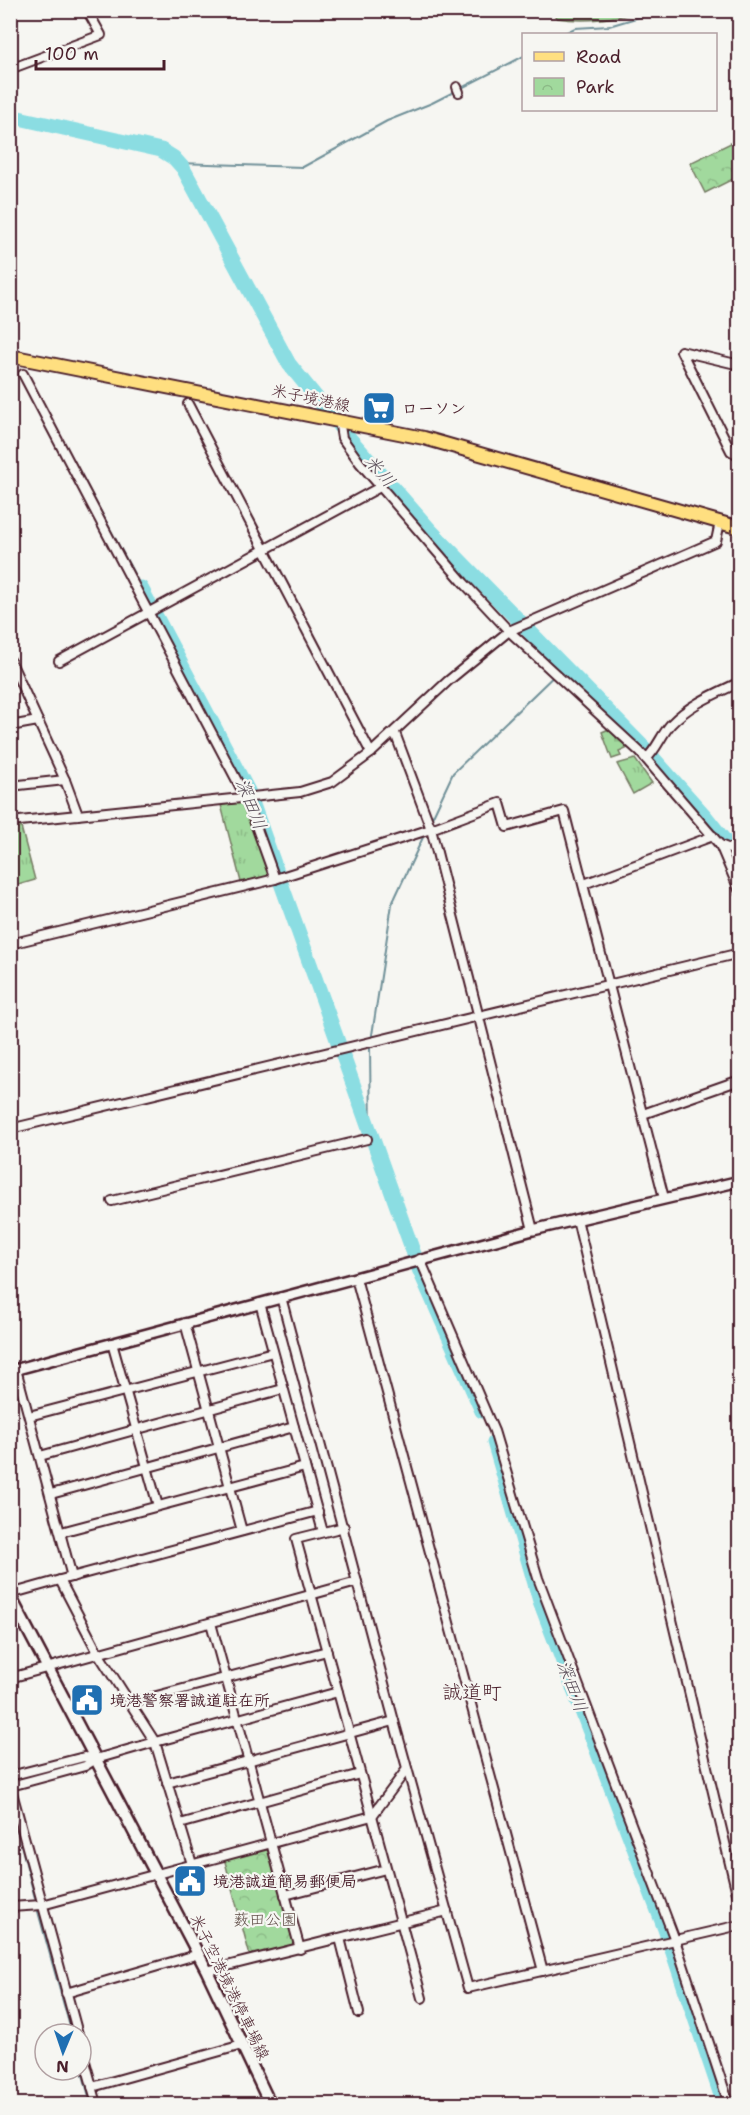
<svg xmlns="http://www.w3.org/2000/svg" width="750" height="2115" font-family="'Shantell Sans','Klee One',sans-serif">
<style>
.grass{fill:url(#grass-tufts);stroke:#767c64;stroke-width:1.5}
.cemetery{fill:url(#cemetery-stones);stroke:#767c64;stroke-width:1.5}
.park{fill:url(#park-crowns);stroke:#767c64;stroke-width:1.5}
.pitch{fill:#a1d99d;stroke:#767c64;stroke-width:1.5}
.water{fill:url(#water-ripples);stroke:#719199;stroke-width:1.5}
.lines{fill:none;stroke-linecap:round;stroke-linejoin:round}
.stream{stroke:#719199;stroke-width:2}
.river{stroke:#8bdde2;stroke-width:15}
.minor-casing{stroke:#4a1f2b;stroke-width:12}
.tertiary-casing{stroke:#4a1f2b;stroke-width:14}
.secondary-casing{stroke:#4a1f2b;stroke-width:15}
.primary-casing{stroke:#4a1f2b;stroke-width:16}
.minor{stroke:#f6f6f2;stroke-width:8}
.tertiary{stroke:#f6f6f2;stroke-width:9}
.secondary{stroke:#f6f6f2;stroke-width:10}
.primary{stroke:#ffdf80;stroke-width:12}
.labels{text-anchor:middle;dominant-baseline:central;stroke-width:4.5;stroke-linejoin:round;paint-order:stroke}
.street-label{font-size:16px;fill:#4a1f2b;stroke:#f6f6f2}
.poi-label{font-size:16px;font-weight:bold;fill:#4a1f2b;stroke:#f6f6f2;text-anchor:start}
.park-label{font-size:16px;fill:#604e48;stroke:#f6f6f2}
.water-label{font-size:18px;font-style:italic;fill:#5a4e59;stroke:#f6f6f2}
.quarter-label{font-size:20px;fill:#4a1f2b;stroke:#f6f6f2}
</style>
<defs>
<pattern id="grass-tufts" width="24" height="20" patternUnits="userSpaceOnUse" patternTransform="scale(1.5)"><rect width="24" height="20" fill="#a1d99d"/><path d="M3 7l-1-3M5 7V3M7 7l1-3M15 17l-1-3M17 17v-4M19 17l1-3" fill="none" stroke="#8cba87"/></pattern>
<pattern id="cemetery-stones" width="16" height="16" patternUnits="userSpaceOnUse" patternTransform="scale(1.5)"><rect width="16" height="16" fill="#a1d99d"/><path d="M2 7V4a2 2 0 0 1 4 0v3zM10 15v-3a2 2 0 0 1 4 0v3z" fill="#8cba87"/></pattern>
<pattern id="park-crowns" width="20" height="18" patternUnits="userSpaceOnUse" patternTransform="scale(1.5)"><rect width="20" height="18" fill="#a1d99d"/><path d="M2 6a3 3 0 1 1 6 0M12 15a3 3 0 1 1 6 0" fill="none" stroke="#8cba87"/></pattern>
<pattern id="water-ripples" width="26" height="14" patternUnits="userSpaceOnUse" patternTransform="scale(1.5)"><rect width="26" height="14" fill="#8bdde2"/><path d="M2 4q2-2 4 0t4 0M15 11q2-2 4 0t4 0" fill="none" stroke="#79bdc2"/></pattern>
</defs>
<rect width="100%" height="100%" fill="#f6f6f2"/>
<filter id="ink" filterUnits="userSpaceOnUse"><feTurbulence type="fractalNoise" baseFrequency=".0167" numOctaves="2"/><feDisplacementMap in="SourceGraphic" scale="12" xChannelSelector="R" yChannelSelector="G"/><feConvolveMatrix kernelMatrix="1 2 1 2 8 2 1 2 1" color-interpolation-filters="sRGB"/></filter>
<g filter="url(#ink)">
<g class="grass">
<path d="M635,759L652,783L633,794L617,764Z"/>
<path d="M245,802L270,876L241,882L221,805Z"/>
<path d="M21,827L35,880L11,887V828Z"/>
</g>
<path class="cemetery" d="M609,729L628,748L619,752L621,756L612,759L602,732Z"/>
<g class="park">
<path d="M739,139V176L705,193L690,163Z"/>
<path d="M269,1846L299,1945L250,1956L224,1858Z"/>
</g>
<path class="pitch" d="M554,11V10L645,11C615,18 587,23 557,18Z"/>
<path class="water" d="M30,378L151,605L29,379Z"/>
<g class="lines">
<g class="stream">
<path d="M563,34L575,28L609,26L663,10"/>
<path d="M178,163L303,167L387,121L432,103L524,56"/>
<path d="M431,820L453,773L563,667"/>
<path d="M371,1137L370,1048L392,904L425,833"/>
<path d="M21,1778L80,1763"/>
<path d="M10,1803L36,1902"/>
<path d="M37,1908L72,2034"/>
<path d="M81,2067L91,2104"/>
</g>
<g class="river">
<path d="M10,116L161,150L174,158L183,168L289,364L350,439L430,530L646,750L705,816L724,840L740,878"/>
<path d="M141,588L248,791L414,1254"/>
<path d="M419,1269L482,1411"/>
<path d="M494,1442L540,1601L665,1929L724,2104"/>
</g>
<defs>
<g id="minor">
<path d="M10,69L101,35L87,10"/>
<path d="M457,87L459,92"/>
<path d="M740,365L681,351L731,451L740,456"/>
<path d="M23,374L246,798L275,879"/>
<path d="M188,404L371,753"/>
<path d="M339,420L342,438L360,463L464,583L509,631L640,752L720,845L740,853"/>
<path d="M10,660L65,780L78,815"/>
<path d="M59,661L380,487"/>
<path d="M10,726L38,721"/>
<path d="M395,733L431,829L533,1230"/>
<path d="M646,759C657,749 661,735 671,724C690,704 715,694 740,682"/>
<path d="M10,786L65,780"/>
<path d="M10,822L300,792L332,782L371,753L448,681L509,631L716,541L720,522"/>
<path d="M720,845L740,892"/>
<path d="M584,884L713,836"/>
<path d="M10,944L275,879L431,829L500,803L507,827L564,811L664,1198"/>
<path d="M643,1114L740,1080"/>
<path d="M10,1129L740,953"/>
<path d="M112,1201L367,1139"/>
<path d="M577,1219L740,1906"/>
<path d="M420,1259L494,1431L538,1578L675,1940L729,2104"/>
<path d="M356,1278L543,1971"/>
<path d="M281,1297L394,1721L468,1988L740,1925"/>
<path d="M260,1303L323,1532"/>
<path d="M185,1323L242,1531"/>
<path d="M112,1343L158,1506"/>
<path d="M16,1369L72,1577"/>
<path d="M29,1416L273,1352"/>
<path d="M40,1456L283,1389"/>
<path d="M51,1494L294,1427"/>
<path d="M344,1527L296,1539L422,1998"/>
<path d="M61,1532L305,1467"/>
<path d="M10,1594L60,1580"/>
<path d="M211,1623L300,1949"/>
<path d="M10,1678L357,1582"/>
<path d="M130,1703L327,1651"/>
<path d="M10,1776L84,1757L96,1759"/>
<path d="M167,1783L394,1721"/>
<path d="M10,1785L78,2034"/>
<path d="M11,1786L85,1766L96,1759L155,1742L338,1692"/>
<path d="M180,1824L360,1774"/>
<path d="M192,1864L155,1742L98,1653L60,1580L318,1511"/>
<path d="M285,1895L386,1869"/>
<path d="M10,1907L42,1905L372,1816L407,1769"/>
<path d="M340,1938L359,2013"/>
<path d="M207,1971L447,1911"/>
<path d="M66,1993L199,1954"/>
<path d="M81,2047L97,2104"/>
<path d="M92,2087L242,2045"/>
</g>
<path id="tertiary" d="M10,1371L533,1230L740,1181"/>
<path id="secondary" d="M10,1596L207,1971L270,2104"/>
<path id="primary" d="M10,356L424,438L740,528"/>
</defs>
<use href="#minor" class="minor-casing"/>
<use href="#tertiary" class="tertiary-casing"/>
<use href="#secondary" class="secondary-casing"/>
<use href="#primary" class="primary-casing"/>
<use href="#minor" class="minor"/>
<use href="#tertiary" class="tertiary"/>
<use href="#secondary" class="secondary"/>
<use href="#primary" class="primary"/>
</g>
</g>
<defs>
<symbol id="supermarket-square" viewBox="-11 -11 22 22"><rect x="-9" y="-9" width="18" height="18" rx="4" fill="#1f6fb2" stroke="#f6f6f2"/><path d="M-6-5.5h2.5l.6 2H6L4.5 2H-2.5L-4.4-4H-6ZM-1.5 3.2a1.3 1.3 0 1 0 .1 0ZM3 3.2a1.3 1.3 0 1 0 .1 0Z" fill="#fff"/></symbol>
<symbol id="civic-square" viewBox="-11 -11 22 22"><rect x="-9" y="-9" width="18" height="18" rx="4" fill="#1f6fb2" stroke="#f6f6f2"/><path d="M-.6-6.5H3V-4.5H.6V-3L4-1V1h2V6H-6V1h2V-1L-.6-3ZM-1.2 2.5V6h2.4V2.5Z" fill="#fff"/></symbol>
</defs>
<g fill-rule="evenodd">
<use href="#supermarket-square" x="360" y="389" width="38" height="38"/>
<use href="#civic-square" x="68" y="1681" width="38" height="38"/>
<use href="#civic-square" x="171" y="1862" width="38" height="38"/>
</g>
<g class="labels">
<g class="street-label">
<text transform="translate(311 398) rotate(12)">米子境港線</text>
<text transform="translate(230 1987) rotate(64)">米子空港境港停車場線</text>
</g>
<g class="poi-label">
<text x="402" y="408">ローソン</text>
<text x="110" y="1700">境港警察署誠道駐在所</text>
<text x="213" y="1881">境港誠道簡易郵便局</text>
</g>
<g class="park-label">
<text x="265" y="1919">薮田公園</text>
</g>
<g class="water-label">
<text transform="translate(380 471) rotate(50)">米川</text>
<text transform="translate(251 804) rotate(68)">深田川</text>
<text transform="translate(572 1686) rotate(69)">深田川</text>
</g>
<g class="quarter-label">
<text x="472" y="1692">誠道町</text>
</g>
</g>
<rect width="750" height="2115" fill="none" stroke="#f6f6f2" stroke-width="36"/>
<rect x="18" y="18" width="714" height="2079" fill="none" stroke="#4a1f2b" stroke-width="2" filter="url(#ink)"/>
<rect x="522" y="33" width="195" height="78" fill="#f6f6f2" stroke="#b1a0a2" stroke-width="1.5"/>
<rect x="534" y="52" width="30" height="9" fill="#ffdf80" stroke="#b1a0a2" stroke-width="1.5"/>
<text x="576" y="63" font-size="18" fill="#4a1f2b">Road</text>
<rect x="534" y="78" width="30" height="18" fill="url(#park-crowns)" stroke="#b1a0a2" stroke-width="1.5"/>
<text x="576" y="93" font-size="18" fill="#4a1f2b">Park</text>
<g transform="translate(63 2052) rotate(182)"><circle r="28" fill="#f6f6f2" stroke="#b1a0a2" stroke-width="1.5"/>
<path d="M0-4.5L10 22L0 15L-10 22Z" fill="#1f6fb2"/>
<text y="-9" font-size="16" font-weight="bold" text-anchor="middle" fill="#4a1f2b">N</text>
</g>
<path d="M36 60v9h128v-9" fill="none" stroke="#4a1f2b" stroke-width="3"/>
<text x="45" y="60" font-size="18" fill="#4a1f2b" stroke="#f6f6f2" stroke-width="4.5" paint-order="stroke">100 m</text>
</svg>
